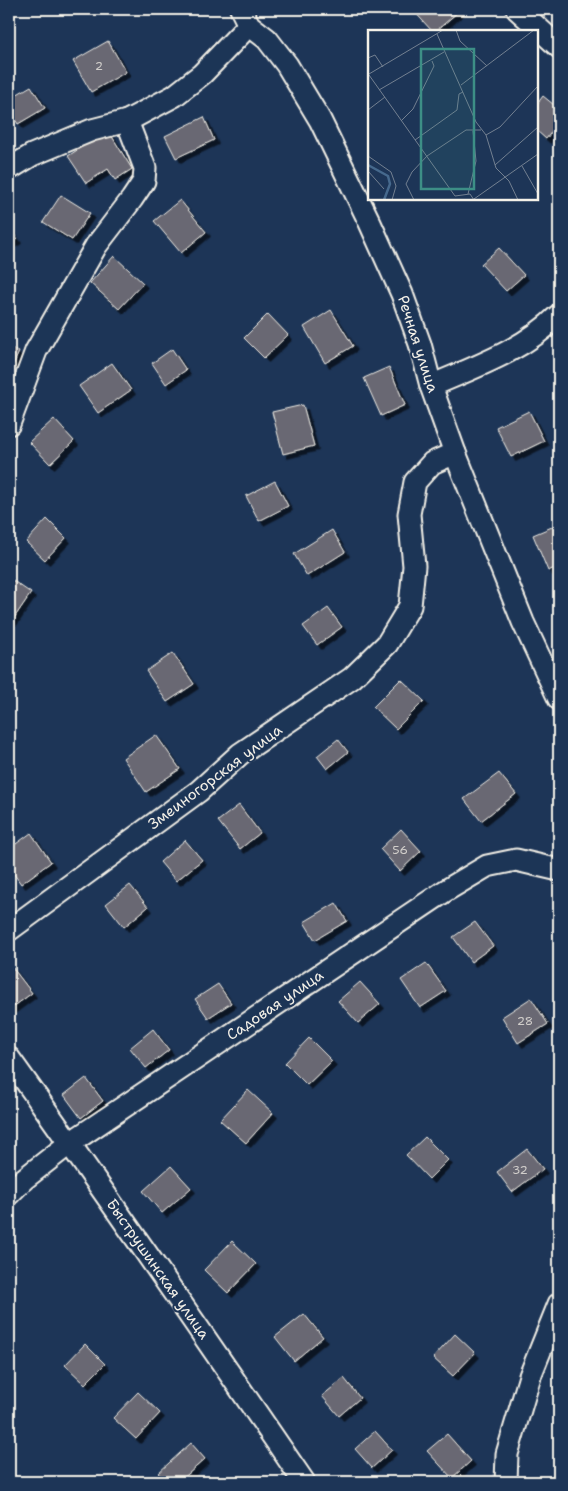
<svg xmlns="http://www.w3.org/2000/svg" width="568" height="1491" font-family="'Shantell Sans',sans-serif">
<style>
.building{fill:#696773;stroke:#f4f1e8;filter:url(#shadow)}
.lines{fill:none;stroke-linecap:round;stroke-linejoin:round}
.minor-casing{stroke:#f4f1e8;stroke-width:25}
.minor{stroke:#1d3557;stroke-width:21}
.labels{text-anchor:middle;dominant-baseline:central;stroke-width:4;stroke-linejoin:round;paint-order:stroke}
.number-label{font-size:12px;fill:#d1cecb}
.street-label{font-size:15px;fill:#f4f1e8;stroke:#1d3557}
.inset-river{fill:none;stroke:#46698d;stroke-width:2.5}
.inset-road{fill:none;stroke:#738091;stroke-width:1}
.view{fill:#3d8f86;fill-opacity:0.15;stroke:#3d8f86;stroke-width:2.5}
.inset-edge{fill:none;stroke:#f4f1e8;stroke-width:2.5}
</style>
<defs>
<filter id="shadow"><feDropShadow dx="4.5" dy="4.5" stdDeviation="0" flood-color="#0009"/></filter>
</defs>
<rect width="100%" height="100%" fill="#1d3557"/>
<filter id="ink" filterUnits="userSpaceOnUse"><feTurbulence type="fractalNoise" baseFrequency=".02" numOctaves="2"/><feDisplacementMap in="SourceGraphic" scale="10" xChannelSelector="R" yChannelSelector="G"/><feConvolveMatrix kernelMatrix="1 2 1 2 8 2 1 2 1" color-interpolation-filters="sRGB"/></filter>
<g filter="url(#ink)">
<g class="building">
<path d="M412,9H458L459,11L436,31H432Z"/>
<path d="M108,41L126,72L91,92L73,61Z"/>
<path d="M31,86L45,108L18,124L9,110V99Z"/>
<path d="M543,96L559,109V122L546,139L537,131V104Z"/>
<path d="M204,117L214,140L176,158L165,136Z"/>
<path d="M108,130L132,169L115,180L108,169L86,183L68,156Z"/>
<path d="M61,195L90,213L72,240L43,222Z"/>
<path d="M180,200L206,232L181,253L154,221Z"/>
<path d="M9,227L17,239L9,244Z"/>
<path d="M499,248L524,275L506,291L481,264Z"/>
<path d="M114,256L143,283L119,309L90,283Z"/>
<path d="M331,310L353,346L325,363L304,327Z"/>
<path d="M268,314L288,335L264,358L244,338Z"/>
<path d="M9,347L19,352L9,374Z"/>
<path d="M172,349L186,370L166,384L152,363Z"/>
<path d="M112,363L131,390L98,413L79,386Z"/>
<path d="M389,367L405,405L381,416L364,378Z"/>
<path d="M303,405L314,446L283,454L272,412Z"/>
<path d="M529,411L544,441L511,457L496,427Z"/>
<path d="M54,419L74,441L50,464L29,442Z"/>
<path d="M275,481L288,506L259,521L246,496Z"/>
<path d="M47,519L66,538L45,560L26,542Z"/>
<path d="M559,524V566L548,571L533,535Z"/>
<path d="M332,530L345,552L307,576L294,554Z"/>
<path d="M9,578L31,593L12,621L9,619Z"/>
<path d="M328,608L342,627L317,645L303,626Z"/>
<path d="M173,653L194,684L167,702L146,671Z"/>
<path d="M401,679L424,701L396,729L373,707Z"/>
<path d="M156,735L180,769L146,792L123,758Z"/>
<path d="M338,739L348,752L327,769L317,756Z"/>
<path d="M499,773L516,794L481,821L464,799Z"/>
<path d="M239,805L260,833L240,849L218,821Z"/>
<path d="M401,829L421,851L400,871L380,849Z"/>
<path d="M31,833L51,862L21,884L9,867V849Z"/>
<path d="M185,840L202,860L176,881L160,862Z"/>
<path d="M130,885L148,907L124,927L106,904Z"/>
<path d="M336,903L347,921L315,940L304,922Z"/>
<path d="M475,922L493,946L471,962L453,937Z"/>
<path d="M426,963L446,991L420,1008L401,980Z"/>
<path d="M12,967L32,993L9,1010V969Z"/>
<path d="M360,982L380,1004L358,1023L338,1001Z"/>
<path d="M218,984L231,1003L208,1018L195,999Z"/>
<path d="M531,998L548,1024L518,1043L502,1017Z"/>
<path d="M153,1029L169,1050L146,1068L130,1048Z"/>
<path d="M309,1038L332,1061L307,1085L285,1063Z"/>
<path d="M86,1078L103,1101L81,1118L64,1095Z"/>
<path d="M248,1090L273,1113L246,1143L220,1120Z"/>
<path d="M425,1137L448,1160L429,1179L406,1155Z"/>
<path d="M527,1149L543,1169L512,1192L497,1172Z"/>
<path d="M171,1166L191,1188L162,1213L143,1191Z"/>
<path d="M232,1241L256,1264L228,1293L204,1270Z"/>
<path d="M304,1314L323,1337L294,1361L275,1337Z"/>
<path d="M455,1334L475,1353L453,1376L433,1358Z"/>
<path d="M85,1344L105,1364L85,1384L65,1365Z"/>
<path d="M344,1378L360,1398L339,1416L322,1396Z"/>
<path d="M138,1392L160,1413L136,1439L113,1418Z"/>
<path d="M375,1431L392,1450L372,1468L355,1449Z"/>
<path d="M447,1434L471,1461L452,1478L427,1451Z"/>
<path d="M191,1443L205,1459L179,1482H167L158,1473Z"/>
</g>
<g class="lines">
<defs>
<g id="minor">
<path d="M241,9L249,25L267,39L287,65L320,120L370,223L402,294L420,344L431,386L455,453L523,622L559,699"/>
<path d="M517,9L559,47"/>
<path d="M9,169L32,155L92,130L127,121L174,96L202,74L249,25"/>
<path d="M431,386C477,366 522,351 559,315"/>
<path d="M9,424L36,351L96,246L132,199L144,181L145,168L127,121"/>
<path d="M9,930L199,791L240,754L352,678L387,644L410,606L414,566L409,514L415,482L432,463L455,453"/>
<path d="M9,1058C109,1198 207,1340 304,1482"/>
<path d="M9,1194L24,1179L70,1143L445,891L487,866L516,860L559,870"/>
<path d="M506,1482L507,1454L530,1376L559,1304"/>
</g>
</defs>
<use href="#minor" class="minor-casing"/>
<use href="#minor" class="minor"/>
</g>
</g>
<g class="labels">
<g class="number-label">
<text x="99" y="66">2</text>
<text x="400" y="850">56</text>
<text x="525" y="1021">28</text>
<text x="520" y="1170">32</text>
</g>
<g class="street-label">
<text transform="translate(418 344) rotate(72)">Речная улица</text>
<text transform="translate(215 777) rotate(-37)">Змеиногорская улица</text>
<text transform="translate(275 1005) rotate(-34)">Садовая улица</text>
<text transform="translate(158 1269) rotate(55)">Быструшинская улица</text>
</g>
</g>
<g transform="translate(368 30)">
<rect width="170" height="170" fill="#1d3557"/>
<path class="inset-river" d="M0,135L20,146L22,154L16,170"/>
<path class="inset-road" d="M88,0L92,11L119,36M69,4L108,92L118,105L128,138L141,151L150,170M0,28L7,25L15,37M1,44L75,0M1,45L87,166L102,164L106,170M93,55L166,0M11,60L76,22M0,80L17,67M33,91L45,79L66,36L64,31M118,105L132,97L170,56M47,110L89,80L91,64L95,62M0,126L23,142L28,156L24,170M127,135L170,97M154,136L170,164M0,141L16,159M38,154L44,142L59,126L98,100H113M38,154L46,170M100,164L108,131L105,101M106,169L170,124"/>
<path class="view" d="M53,19H106V159H53Z"/>
<rect width="170" height="170" class="inset-edge"/>
</g>
<rect width="568" height="1491" fill="none" stroke="#1d3557" stroke-width="30"/>
<rect x="15" y="15" width="538" height="1461" fill="none" stroke="#f4f1e8" stroke-width="2" filter="url(#ink)"/>
</svg>
